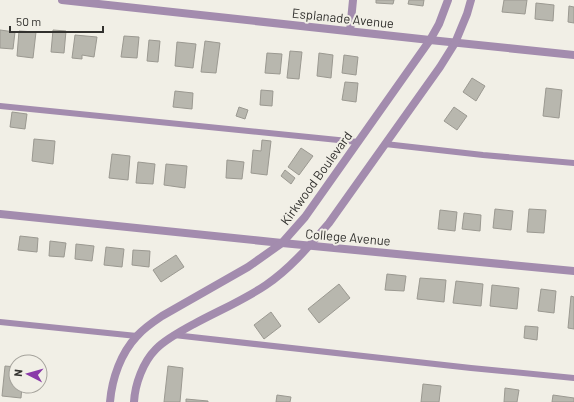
<svg xmlns="http://www.w3.org/2000/svg" width="574" height="402" font-family="Barlow,sans-serif">
<style>
.building{fill:#b8b7ae;stroke:#9b9991}
.lines{fill:none;stroke-linecap:round;stroke-linejoin:round}
.service{stroke:#a38cae;stroke-width:6}
.minor{stroke:#a38cae;stroke-width:8}
.tertiary{stroke:#a38cae;stroke-width:8}
.labels{text-anchor:middle;dominant-baseline:central;stroke-width:4;stroke-linejoin:round;paint-order:stroke}
.street-label{font-size:13px;fill:#32312e;stroke:#f1efe6}
</style>
<rect width="100%" height="100%" fill="#f1efe6"/>
<g class="building">
<path d="M376,0H394L393,4L376,3Z"/>
<path d="M409,0H424L423,6L408,4Z"/>
<path d="M504,0H527L525,14L502,12Z"/>
<path d="M536,3L554,5L553,21L535,19Z"/>
<path d="M569,6L574,7V23L568,22Z"/>
<path d="M0,30L15,32L13,49L0,48Z"/>
<path d="M53,30L66,31L64,53L51,52Z"/>
<path d="M19,31L36,32L33,58L17,56Z"/>
<path d="M75,35L97,37L94,57L82,55V59L72,58Z"/>
<path d="M124,36L139,37L137,58L121,57Z"/>
<path d="M149,40L160,41L158,62L147,61Z"/>
<path d="M205,41L220,43L216,73L201,72Z"/>
<path d="M177,42L196,44L193,68L175,66Z"/>
<path d="M290,51L302,52L299,79L287,78Z"/>
<path d="M267,53L282,54L280,74L265,73Z"/>
<path d="M319,53L333,55L331,78L317,76Z"/>
<path d="M344,55L358,57L356,75L342,73Z"/>
<path d="M472,78L485,86L476,101L463,92Z"/>
<path d="M345,82L358,83L356,102L342,100Z"/>
<path d="M546,88L562,90L559,118L543,116Z"/>
<path d="M261,90L273,91L272,106L260,105Z"/>
<path d="M175,91L193,93L192,109L173,107Z"/>
<path d="M239,107L248,110L245,119L236,116Z"/>
<path d="M454,107L467,116L457,130L444,121Z"/>
<path d="M12,112L27,114L25,129L10,127Z"/>
<path d="M34,139L55,141L53,164L32,161Z"/>
<path d="M262,140L271,141L267,175L251,173L253,150L261,151Z"/>
<path d="M301,148L313,156L299,175L288,167Z"/>
<path d="M112,154L130,156L128,180L109,178Z"/>
<path d="M227,160L244,162L242,179L226,178Z"/>
<path d="M138,162L155,164L153,184L136,183Z"/>
<path d="M166,164L187,166L185,188L164,185Z"/>
<path d="M285,170L295,178L291,184L281,176Z"/>
<path d="M495,209L513,211L511,230L493,228Z"/>
<path d="M529,209L546,210L544,233L527,232Z"/>
<path d="M440,210L457,212L455,231L438,229Z"/>
<path d="M464,213L481,215L480,231L462,229Z"/>
<path d="M20,236L38,238L37,252L18,250Z"/>
<path d="M50,241L66,243L64,257L49,256Z"/>
<path d="M76,244L94,246L92,261L75,259Z"/>
<path d="M106,247L124,249L122,267L104,265Z"/>
<path d="M133,250L150,251L149,267L132,265Z"/>
<path d="M176,255L184,267L161,282L153,270Z"/>
<path d="M387,274L406,276L404,291L385,290Z"/>
<path d="M420,278L446,280L444,302L417,299Z"/>
<path d="M456,281L483,284L481,306L453,303Z"/>
<path d="M339,284L350,298L319,323L308,309Z"/>
<path d="M492,285L519,288L517,309L490,306Z"/>
<path d="M541,289L556,291L554,313L538,311Z"/>
<path d="M571,296L574,297V329L568,328Z"/>
<path d="M271,312L281,326L264,339L254,325Z"/>
<path d="M525,326L538,327L537,340L524,338Z"/>
<path d="M5,366L16,367V386H22L21,398L2,396Z"/>
<path d="M168,366L183,368L180,402H164Z"/>
<path d="M423,384L441,386L439,402H421Z"/>
<path d="M505,388L519,390L517,402H504Z"/>
<path d="M277,395L291,397L290,402H276Z"/>
<path d="M553,395L574,398V402H552Z"/>
<path d="M186,399L208,401V402H186Z"/>
</g>
<g class="lines">
<g class="service">
<path d="M0,106L358,142"/>
<path d="M385,144L483,155L574,163"/>
<path d="M0,322L137,336"/>
<path d="M174,335L471,368L574,378"/>
</g>
<g class="minor">
<path d="M62,0L430,40L574,55"/>
<path d="M350,31L353,0"/>
<path d="M0,214L282,243L574,271"/>
</g>
<g class="tertiary">
<path d="M110,402C112,378 121,353 137,336C144,328 153,322 162,316L248,267L282,243L305,217L430,40L439,24L448,0"/>
<path d="M134,402C135,384 143,362 156,349C166,339 181,331 194,324C218,311 244,300 266,285C291,268 310,245 329,223L440,67L455,43L467,14L471,0"/>
</g>
</g>
<g class="labels">
<g class="street-label">
<text transform="translate(343 18) rotate(6)">Esplanade Avenue</text>
<text transform="translate(316 178) rotate(-54)">Kirkwood Boulevard</text>
<text transform="translate(348 237) rotate(5)">College Avenue</text>
</g>
</g>
<g transform="translate(28 374) rotate(276)"><circle r="19" fill="#f1efe6" stroke="#a5a39c"/>
<path d="M0-3L7 15L0 10L-7 15Z" fill="#8a39a9"/>
<text y="-6" font-size="11" font-weight="bold" text-anchor="middle" fill="#32312e">N</text>
</g>
<path d="M10 26v6h93v-6" fill="none" stroke="#32312e" stroke-width="2"/>
<text x="16" y="26" font-size="12" fill="#32312e" stroke="#f1efe6" stroke-width="3" paint-order="stroke">50 m</text>
</svg>
